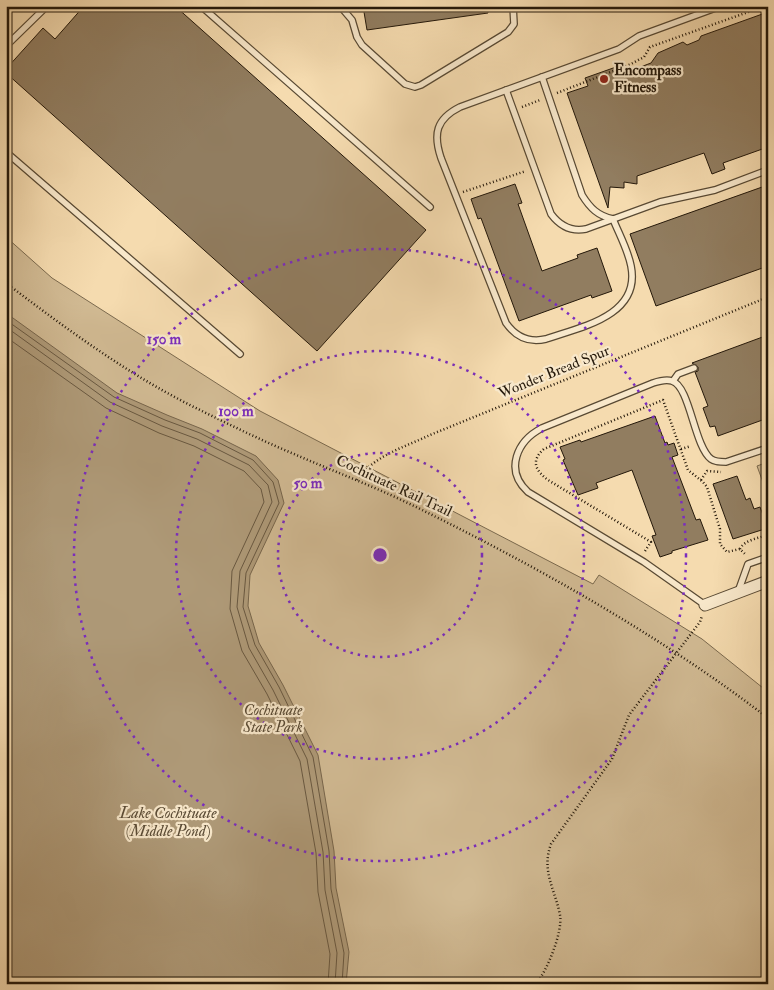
<svg xmlns="http://www.w3.org/2000/svg" width="774" height="990" font-family="'IM FELL Double Pica',serif">
<style>
.green{fill:#d1ba93;stroke:#7a694e}
.water{fill:#ae9977;stroke:#77654b}
.lines{fill:none;stroke-linecap:round;stroke-linejoin:round}
.shore{stroke:#695840;stroke-width:1}
.building{fill:#917d60;stroke:#24180a}
.lane-casing{stroke:#584933;stroke-width:8}
.street-casing{stroke:#584933;stroke-width:13}
.path{stroke:#24180a;stroke-width:2.5;stroke-dasharray:1 2.5;stroke-linecap:butt}
.lane{stroke:#f8e8cb;stroke-width:5.5}
.street{stroke:#f8e8cb;stroke-width:11}
.ring{fill:none;stroke:#7b2cbf;stroke-width:2.5;stroke-dasharray:2.5 5}
.poi-dot{fill:#8f2418;stroke:#f8e8cb;stroke-width:2}
.labels{text-anchor:middle;dominant-baseline:central;stroke-width:4.5;stroke-linejoin:round;paint-order:stroke}
.poi-label{font-size:15px;font-weight:bold;fill:#24180a;stroke:#f8e8cb;text-anchor:start}
.street-label{font-size:15px;fill:#24180a;stroke:#f8e8cb}
.park-label{font-size:15px;font-style:italic;fill:#584933;stroke:#f8e8cb}
.water-label{font-size:16px;font-style:italic;fill:#5b4c36;stroke:#f8e8cb}
.centre{fill:#7b2cbf;stroke:#f8e8cb;stroke-width:2.5}
.ring-label{font-size:15px;text-anchor:middle;font-weight:bold;fill:#7b2cbf;stroke:#f8e8cb;stroke-width:4.5;stroke-linejoin:round;paint-order:stroke}
</style>
<rect width="100%" height="100%" fill="#f5dbaf"/>
<filter id="stains"><feTurbulence type="fractalNoise" baseFrequency=".004" numOctaves="4"/><feColorMatrix values="0 0 0 0 .2 0 0 0 0 .09 0 0 0 0 .02 0 0 0 .5 -.17"/></filter>
<radialGradient id="worn" r=".72"><stop offset=".6" stop-color="#630" stop-opacity="0"/><stop offset="1" stop-color="#630" stop-opacity=".3"/></radialGradient>
<g class="green">
<path d="M6,237L52,278L260,411L593,584L599,575L702,639L768,692V984H6Z"/>
<path d="M768,462V496L757,466Z"/>
</g>
<path class="water" d="M6,313L117,393L167,415L202,429L256,456L278,480L284,503L250,575L248,606L259,643L283,685L318,755L334,851L336,888L349,952L346,984H6Z"/>
<g class="lines">
<g class="shore">
<path d="M6,320L114,397L165,420L200,433L253,460L273,482L279,503L246,573L243,607L255,645L279,687L313,757L329,851L331,889L344,953L342,984"/>
<path d="M6,327L110,402L162,426L197,439L249,465L268,485L272,502L240,571L237,607L249,648L273,690L307,759L323,852L325,890L337,953L335,984"/>
<path d="M6,337L106,408L159,433L194,446L244,471L261,489L264,502L232,571L230,609L242,651L267,694L300,761L316,853L318,892L330,954L328,984"/>
</g>
</g>
<g class="building">
<path d="M84,6H175L426,230L317,351L6,73V69L43,28L55,39Z"/>
<path d="M363,6H487L488,13L367,30Z"/>
<path d="M768,12V147L723,163L725,169L712,174L704,153L637,176V184L624,182V188L610,187L608,208L567,93L588,86L585,78L616,67L619,75L651,63L658,53L683,42L687,45L699,40L701,36Z"/>
<path d="M515,184L522,203L518,204L542,271L578,258L577,255L597,248L612,291L592,298L591,295L519,321L481,218L478,219L471,199Z"/>
<path d="M765,186L768,195V266L656,306L630,234Z"/>
<path d="M768,335V418L718,436L715,426L710,427L703,408L708,406L695,372L698,371V367L692,363Z"/>
<path d="M655,416L665,443L667,442L668,445L674,443L678,455L672,457L696,520L700,519L708,540L672,551V553L660,557L652,536L656,535L632,470L596,483L598,488L578,495L563,460L565,459L560,447L580,440L581,442Z"/>
<path d="M737,476L746,500L750,498L754,509L760,507L768,528L733,539L713,484Z"/>
</g>
<g class="lines">
<defs>
<g id="lane">
<path d="M201,6L430,207"/>
<path d="M340,6L352,20L357,37L362,45L405,84L415,87L421,85L508,32L514,24L513,6"/>
<path d="M6,46L47,6"/>
<path d="M542,77L582,195C590,208 598,216 613,219"/>
<path d="M506,90L551,214C560,226 571,232 586,229L660,202L715,190L768,170"/>
<path d="M6,152L240,354"/>
<path d="M613,219C619,234 628,250 631,266C641,316 581,327 546,339C529,343 516,337 506,323L441,158C433,134 436,119 460,107L619,49L639,36L721,6"/>
<path d="M673,381L678,374L694,368"/>
<path d="M738,592L748,564L768,557"/>
<path d="M705,605L644,562L528,492C504,470 517,441 542,428L653,383C659,381 666,379 672,381C690,386 694,446 711,459C715,462 720,462 726,462L768,448"/>
</g>
<path id="street" d="M705,605L768,581"/>
</defs>
<use href="#lane" class="lane-casing"/>
<use href="#street" class="street-casing"/>
<g class="path">
<path d="M557,93L631,64L644,57L650,47L765,6"/>
<path d="M522,107L540,100"/>
<path d="M463,192L526,171"/>
<path d="M6,283C64,327 122,370 186,403C222,421 258,439 294,454C333,471 373,486 412,505C536,566 658,634 768,718"/>
<path d="M681,449L691,446"/>
<path d="M357,480C373,456 405,447 430,435L768,297"/>
<path d="M701,480L707,471L721,472"/>
<path d="M740,549C744,540 759,538 768,535"/>
<path d="M645,551L651,542L548,480C536,471 530,461 544,449L663,400L688,470L703,482L707,487L720,529V544L727,552L740,549L746,555"/>
<path d="M536,984C547,971 563,932 560,915C555,889 541,871 551,844L612,759L629,715L700,622L702,616"/>
</g>
<use href="#lane" class="lane"/>
<use href="#street" class="street"/>
</g>
<g class="ring">
<circle cx="380" cy="555" r="102"/>
<circle cx="380" cy="555" r="204"/>
<circle cx="380" cy="555" r="306"/>
</g>
<circle class="poi-dot" cx="604" cy="79" r="5"/>
<g class="labels">
<g class="poi-label">
<text x="614" y="70">Encompass<tspan x="614" dy="17">Fitness</tspan></text>
</g>
<g class="street-label">
<text transform="translate(554 372) rotate(-22)">Wonder Bread Spur</text>
<text transform="translate(394 486) rotate(25)">Cochituate Rail Trail</text>
</g>
<g class="park-label">
<text x="273" y="710">Cochituate<tspan x="273" dy="17">State Park</tspan></text>
</g>
<g class="water-label">
<text x="168" y="813">Lake Cochituate<tspan x="168" dy="18">(Middle Pond)</tspan></text>
</g>
</g>
<circle cx="380" cy="555" r="8" class="centre"/>
<g class="ring-label">
<text x="164" y="344">150 m</text>
<text x="236" y="416">100 m</text>
<text x="308" y="488">50 m</text>
</g>
<rect width="774" height="990" fill="none" stroke="#f5dbaf" stroke-width="25"/>
<rect x="8" y="8" width="759" height="975" fill="none" stroke="#24180a" stroke-width="2.5"/>
<rect x="12" y="12" width="749" height="965" fill="none" stroke="#24180a"/>
<rect width="100%" height="100%" filter="url(#stains)"/>
<rect width="100%" height="100%" fill="url(#worn)"/>
</svg>
